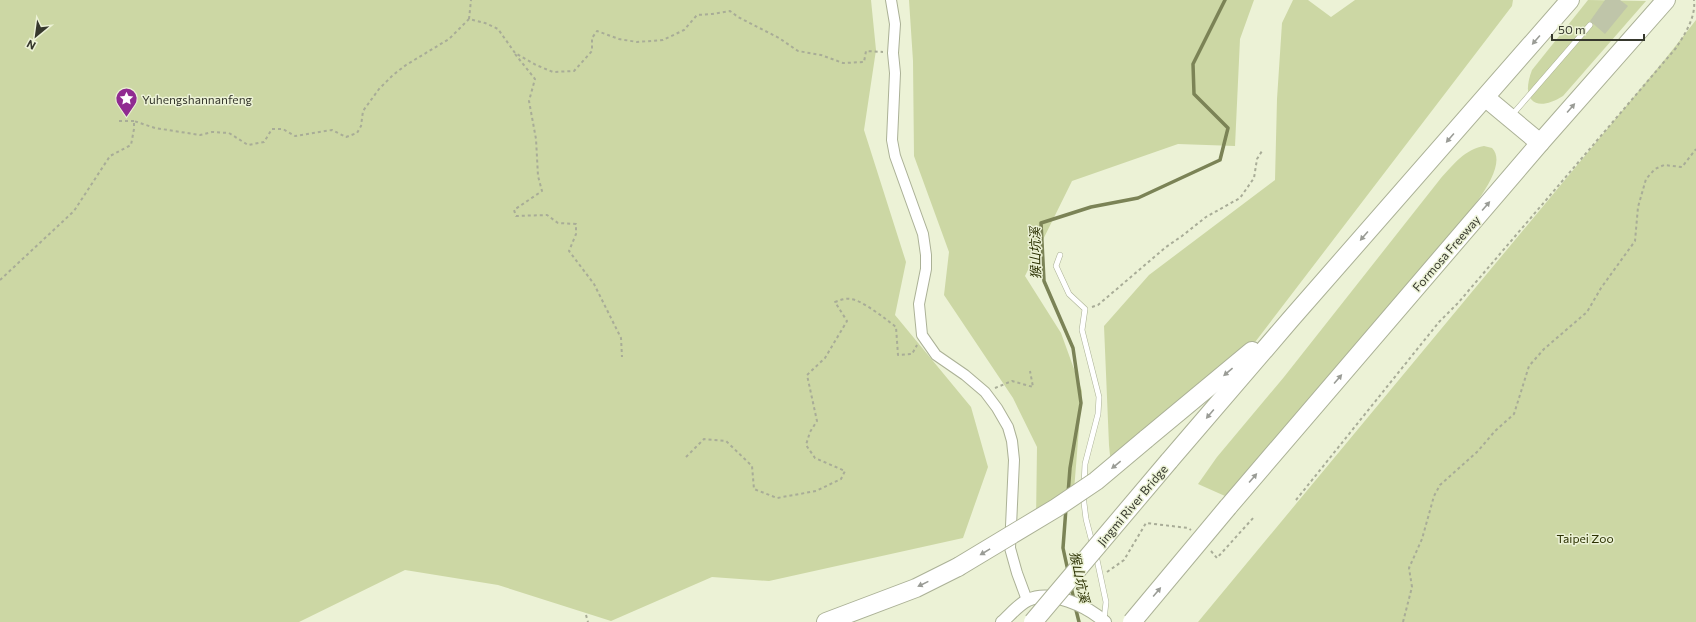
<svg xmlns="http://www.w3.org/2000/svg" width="1696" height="622" font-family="Commissioner,'Noto Sans TC',sans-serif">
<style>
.green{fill:#ccd7a4}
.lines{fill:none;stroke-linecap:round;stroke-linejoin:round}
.stream{stroke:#7b8356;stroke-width:3.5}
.building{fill:#bfc5a9}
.service-casing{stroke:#abb196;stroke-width:6}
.minor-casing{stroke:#abb196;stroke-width:12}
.tertiary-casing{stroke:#abb196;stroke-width:14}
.motorway-casing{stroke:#abb196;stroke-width:20}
.path{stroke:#a8ac97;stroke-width:2;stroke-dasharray:3 3;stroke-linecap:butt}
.service{stroke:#fff;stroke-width:5}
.minor{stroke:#fff;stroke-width:10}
.tertiary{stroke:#fff;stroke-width:12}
.motorway{stroke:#fff;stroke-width:18}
.motorway-bridge-casing{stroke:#abb196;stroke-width:20;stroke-linecap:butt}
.motorway-bridge{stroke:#fff;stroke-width:18}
.oneway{fill:#9a9c96}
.labels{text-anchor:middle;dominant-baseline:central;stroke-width:3;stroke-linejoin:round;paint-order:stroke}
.poi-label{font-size:12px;fill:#36382d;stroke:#ecf2d6;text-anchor:start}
.street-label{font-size:12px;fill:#36382d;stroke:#ecf2d6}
.park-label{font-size:12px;fill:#2b3101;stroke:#ecf2d6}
.water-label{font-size:13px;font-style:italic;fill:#2a3000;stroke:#ecf2d6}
</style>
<rect width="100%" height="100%" fill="#ecf2d6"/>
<g class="green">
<path d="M0,0H871L876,50L864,130L906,262L895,315L971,407L988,467L963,538L769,581L712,577L611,621L498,585L405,570L299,622H0Z"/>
<path d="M909,0H1254L1240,39L1235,146L1178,144L1072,181L1025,276L1061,333L1082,391L1073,503L1036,521L1037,447L1013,398L944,295L949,252L914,156L913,61Z"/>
<path d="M1293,0H1308L1331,17L1355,0H1513L1512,6L1249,350L1112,476L1109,445L1104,326L1149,275L1275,180L1277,99L1282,23Z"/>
<path d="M1588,0L1646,1L1563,96C1536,113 1520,101 1532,70Z"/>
<path d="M1696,20V622H1198L1666,58Z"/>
<path d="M1484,146L1492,148C1511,167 1464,218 1451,233L1225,496L1198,484L1217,457L1284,377L1441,178C1453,165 1465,149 1484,146Z"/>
</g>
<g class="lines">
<g class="stream">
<path d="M1068,494L1070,468L1081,403L1073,348L1044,281L1041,223L1091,207L1138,198L1220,160L1228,128L1194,94L1193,64L1225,0"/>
<path d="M1066,508L1063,548L1068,571"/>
<path d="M1071,587L1074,600"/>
<path d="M1075,606L1079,622"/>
</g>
</g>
<path class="building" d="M1605,0H1620L1628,6L1605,34L1590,21Z"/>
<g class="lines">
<defs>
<g id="service">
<path d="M1512,115L1590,25"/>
<path d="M1060,255L1056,266L1069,294L1085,309L1082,330L1099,397L1098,414L1085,464L1084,485"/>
<path d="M1083,495L1086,519L1093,546"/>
<path d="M1096,555L1106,602L1104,620"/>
</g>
<path id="minor" d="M891,0L895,24L893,53L895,73L892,140L895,156L923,234L926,255V269L919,304L922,335L936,355L965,375L985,392L997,408L1008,427L1012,441L1014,460L1010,548L1017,573L1027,600"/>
<path id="tertiary" d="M1002,622C1010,615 1019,604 1028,600C1051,589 1087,606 1105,622"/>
<g id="motorway">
<path d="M1486,98L1540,143"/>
<path d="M1146,439L1252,351"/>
<path d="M1169,461L1290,320L1570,0"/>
<path d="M1228,507L1540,143L1666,0"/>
<path d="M826,622L916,588L958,567"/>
</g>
</defs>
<use href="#service" class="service-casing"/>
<use href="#minor" class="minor-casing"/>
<use href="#tertiary" class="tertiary-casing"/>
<use href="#motorway" class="motorway-casing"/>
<g class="path">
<path d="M469,19L471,0"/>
<path d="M515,54L535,79L529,101L536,139L538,176L542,191L514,210L516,216L547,215L558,223L576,224V234L569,251L594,284L621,338L622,357"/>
<path d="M119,121H134"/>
<path d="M0,280L74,211L110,156L131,145L134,129V121L155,128L200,135L212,132L229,133L248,145L264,142L272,129H283L295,136L332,130L346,137L357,133L361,126L363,111L379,89L393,75L406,65L449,39L469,19L485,23L498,29L515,53L536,65L553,72L574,71L592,51V38L597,31L619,39L637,42L663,40L684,30L697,15L712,14L730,11L738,17L779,38L798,51L821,55L843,63L864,62L866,51L883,52"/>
<path d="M1092,307L1098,305L1166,247L1182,236L1206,217L1240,198L1254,178L1257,159L1262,151"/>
<path d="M995,388L1012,381L1033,387L1030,371"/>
<path d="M686,457L704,439L726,441L752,466L754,489L777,498L816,491L841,479L845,471L815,458L806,445L810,432L817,421L807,375L825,358L847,321L835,302C840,300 845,298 851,299C862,300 887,320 896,327L898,355L912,354L917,345"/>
<path d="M1296,500L1439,322L1458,303L1676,48C1685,34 1696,17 1694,0"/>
<path d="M1211,551L1217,558L1254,517"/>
<path d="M1107,572L1124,560L1146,523L1188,528L1191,530"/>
<path d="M586,615L588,622"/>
<path d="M1403,622L1412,587L1409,568L1422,539L1434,496L1440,485L1478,451L1495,431L1514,414L1529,366L1544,349L1587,312L1601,288L1635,241L1638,207L1646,179L1655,169L1664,165L1682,167L1696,149"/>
</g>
<use href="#service" class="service"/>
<use href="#minor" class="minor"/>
<use href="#tertiary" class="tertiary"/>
<use href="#motorway" class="motorway"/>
<defs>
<g id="motorway-bridge">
<path d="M958,567L1056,508L1096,481L1146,439"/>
<path d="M1033,622L1169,461"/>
<path d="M1132,622L1228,507"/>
</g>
</defs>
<use href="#motorway-bridge" class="motorway-bridge-casing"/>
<use href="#motorway-bridge" class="motorway-bridge"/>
</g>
<defs><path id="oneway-solid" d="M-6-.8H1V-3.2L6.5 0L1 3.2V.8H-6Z"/></defs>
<g class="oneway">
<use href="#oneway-solid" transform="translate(1536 40) rotate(131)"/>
<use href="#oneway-solid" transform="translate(1571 108) rotate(-49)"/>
<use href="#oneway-solid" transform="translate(1450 138) rotate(131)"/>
<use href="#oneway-solid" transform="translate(1486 206) rotate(-49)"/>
<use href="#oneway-solid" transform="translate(1364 236) rotate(131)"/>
<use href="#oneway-solid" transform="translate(1228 372) rotate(140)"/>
<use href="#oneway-solid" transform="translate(1338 379) rotate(-49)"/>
<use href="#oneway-solid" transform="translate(1210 414) rotate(130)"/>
<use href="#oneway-solid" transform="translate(1116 465) rotate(141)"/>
<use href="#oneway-solid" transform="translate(1253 478) rotate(-49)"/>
<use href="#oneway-solid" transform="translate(985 552) rotate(149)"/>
<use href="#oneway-solid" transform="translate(923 584) rotate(154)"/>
<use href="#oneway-solid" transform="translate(1157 592) rotate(-50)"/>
</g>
<defs>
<symbol id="sight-pin" viewBox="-11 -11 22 30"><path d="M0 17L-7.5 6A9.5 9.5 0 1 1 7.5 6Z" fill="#902b91" stroke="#ecf2d6"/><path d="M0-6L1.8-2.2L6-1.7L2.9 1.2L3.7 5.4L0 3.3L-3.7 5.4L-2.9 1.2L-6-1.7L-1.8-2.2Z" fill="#fff"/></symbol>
</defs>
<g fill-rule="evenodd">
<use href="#sight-pin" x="114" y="86" width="25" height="34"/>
</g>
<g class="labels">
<g class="poi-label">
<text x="142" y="99">Yuhengshannanfeng</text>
</g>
<g class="street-label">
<text transform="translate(1446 253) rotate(-49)">Formosa Freeway</text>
<text transform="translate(1132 505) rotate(-50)">Jingmi River Bridge</text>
</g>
<g class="park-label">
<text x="1585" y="538">Taipei Zoo</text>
</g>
<g class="water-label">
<text transform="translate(1035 253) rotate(-91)">猴山坑溪</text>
<text transform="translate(1080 577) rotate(78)">猴山坑溪</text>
</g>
</g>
<g transform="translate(36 36) rotate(209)" stroke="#ecf2d6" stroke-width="3" paint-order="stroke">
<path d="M0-3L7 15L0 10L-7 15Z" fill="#36382d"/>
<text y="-6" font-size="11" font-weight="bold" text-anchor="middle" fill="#36382d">N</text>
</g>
<path d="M1552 34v6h92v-6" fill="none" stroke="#36382d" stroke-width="2"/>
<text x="1558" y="34" font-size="12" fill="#36382d" stroke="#ecf2d6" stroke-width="3" paint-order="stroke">50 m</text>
</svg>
